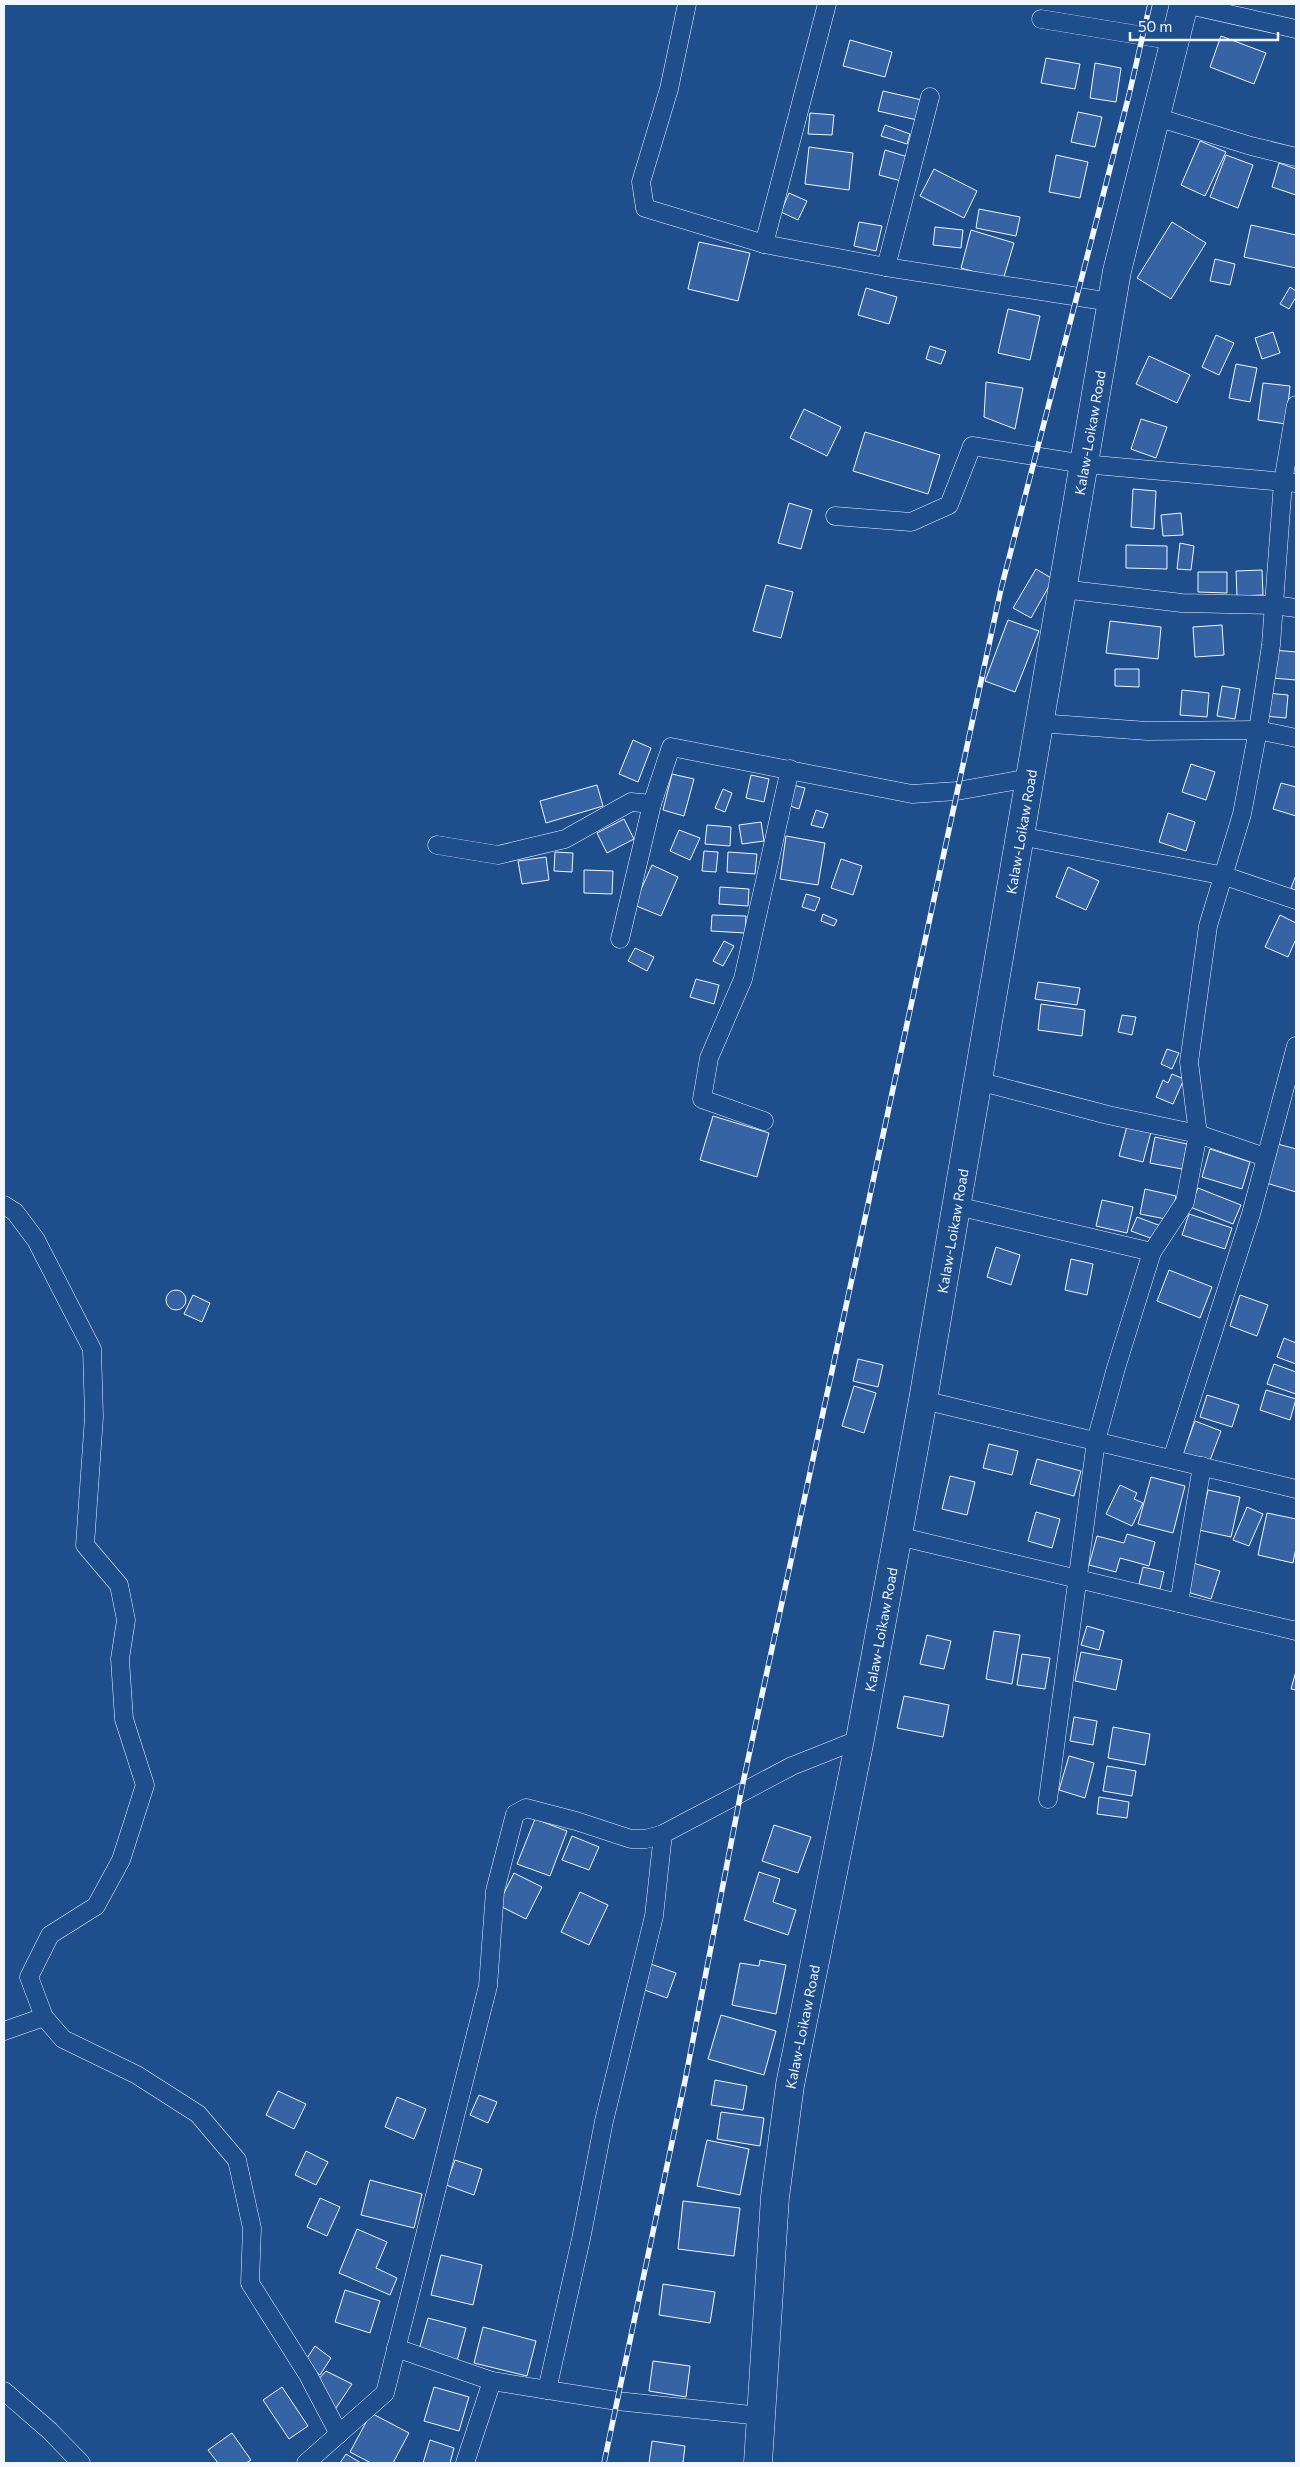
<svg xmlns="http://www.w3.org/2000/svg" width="1300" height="2467" font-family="Commissioner,sans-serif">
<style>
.building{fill:#3563a3;stroke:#f2f6ff}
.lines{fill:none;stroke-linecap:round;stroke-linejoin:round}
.street-casing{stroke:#f2f6ff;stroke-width:19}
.primary-casing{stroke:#f2f6ff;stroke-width:29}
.street{stroke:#1f4e8c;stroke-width:18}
.primary{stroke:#1f4e8c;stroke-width:28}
.rail-casing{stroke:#f2f6ff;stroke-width:5.5}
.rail{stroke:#1f4e8c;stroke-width:4;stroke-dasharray:11;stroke-linecap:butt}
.labels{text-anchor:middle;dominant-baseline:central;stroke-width:4;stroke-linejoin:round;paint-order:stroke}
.street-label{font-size:14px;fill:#f2f6ff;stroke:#1f4e8c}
</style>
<rect width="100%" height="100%" fill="#1f4e8c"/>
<g class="building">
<path d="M1221,36L1266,53L1254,84L1210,67Z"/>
<path d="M850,40L892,52L885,77L843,66Z"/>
<path d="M1046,58L1080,64L1075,89L1041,83Z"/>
<path d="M1095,63L1121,68L1116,102L1090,98Z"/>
<path d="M883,91L922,100L917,120L878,111Z"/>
<path d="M1078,112L1102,117L1095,147L1071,142Z"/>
<path d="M810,113L834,115L832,135L808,134Z"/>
<path d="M885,125L910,134L907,144L881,136Z"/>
<path d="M1200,141L1226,152L1205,196L1181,185Z"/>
<path d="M809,147L853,153L849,190L805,184Z"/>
<path d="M885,150L908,157L901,181L879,175Z"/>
<path d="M1056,155L1088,162L1080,198L1049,192Z"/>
<path d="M1226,155L1253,165L1238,208L1210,197Z"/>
<path d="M1279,163L1296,169V195L1272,187Z"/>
<path d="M934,169L977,191L964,218L920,196Z"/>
<path d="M789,193L807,201L798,220L781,212Z"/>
<path d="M979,209L1020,217L1016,236L976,228Z"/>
<path d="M859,222L882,226L876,251L854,246Z"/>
<path d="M1172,222L1206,243L1171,299L1137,278Z"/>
<path d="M1251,225L1296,235V268L1244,257Z"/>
<path d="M935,227L963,230L961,248L933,245Z"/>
<path d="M971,230L1014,243L1003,280L961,268Z"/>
<path d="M699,242L750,253L738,301L688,289Z"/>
<path d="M1215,259L1235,264L1230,285L1210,281Z"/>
<path d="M1290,287L1296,291V297L1289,309L1280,304Z"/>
<path d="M866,288L897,297L889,324L858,315Z"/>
<path d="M1008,309L1040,316L1030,360L998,353Z"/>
<path d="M1273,332L1280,353L1262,359L1255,338Z"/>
<path d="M1216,335L1234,343L1219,375L1202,367Z"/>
<path d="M930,346L946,351L941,364L926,359Z"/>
<path d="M1149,356L1190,375L1177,403L1136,384Z"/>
<path d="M1236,364L1257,368L1250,402L1229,398Z"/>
<path d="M986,382L1023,388L1015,429L984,417Z"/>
<path d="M1263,383L1290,386L1286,424L1258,420Z"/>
<path d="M804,409L841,427L827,456L790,438Z"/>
<path d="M1141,419L1167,427L1156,458L1131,449Z"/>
<path d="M865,432L940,455L928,494L853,471Z"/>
<path d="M1133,489L1156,491L1154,529L1131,527Z"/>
<path d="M789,503L812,510L801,549L778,543Z"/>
<path d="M1181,513L1183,535L1163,536L1161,515Z"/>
<path d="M1180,543L1194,546L1191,570L1177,569Z"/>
<path d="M1126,545L1167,546V569L1126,568Z"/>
<path d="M1036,569L1053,579L1031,618L1013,608Z"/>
<path d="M1262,570L1263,595L1237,596L1236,571Z"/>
<path d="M1198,572H1227V593L1198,592Z"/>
<path d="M766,585L793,592L781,638L753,631Z"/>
<path d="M1008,620L1039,631L1015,692L985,681Z"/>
<path d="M1110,621L1161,627L1158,659L1106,653Z"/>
<path d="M1222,625L1224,655L1195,657L1193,627Z"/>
<path d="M1274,650L1296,652V680L1272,678Z"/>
<path d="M1115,669H1139V687L1115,686Z"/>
<path d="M1222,686L1240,689L1235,719L1217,716Z"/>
<path d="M1182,690L1209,693L1207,717L1180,715Z"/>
<path d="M1267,693L1288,695L1286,718L1264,716Z"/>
<path d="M633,740L651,748L638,782L619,774Z"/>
<path d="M1191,764L1215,772L1206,800L1182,792Z"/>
<path d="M672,774L694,779L684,816L663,810Z"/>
<path d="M751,775L769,779L764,802L746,798Z"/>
<path d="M1281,783L1296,787V816L1273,809Z"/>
<path d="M597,785L603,806L546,823L540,801Z"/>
<path d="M793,785L805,788L799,809L787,805Z"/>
<path d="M723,789L732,793L725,812L715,808Z"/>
<path d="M816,810L828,814L823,828L811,825Z"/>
<path d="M1168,813L1195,822L1186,851L1159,842Z"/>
<path d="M624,819L634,839L607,853L597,833Z"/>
<path d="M761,822L764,841L742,844L739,825Z"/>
<path d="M707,825L731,827L730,846L705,844Z"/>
<path d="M679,830L700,838L690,860L670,851Z"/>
<path d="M786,836L825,843L818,885L780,879Z"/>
<path d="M704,851L718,852L716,872L702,871Z"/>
<path d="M555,852L573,853L572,872L554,871Z"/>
<path d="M728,852L757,854L755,874L727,872Z"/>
<path d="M546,857L549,880L522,884L518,861Z"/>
<path d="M841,859L862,866L853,895L831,888Z"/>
<path d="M652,865L678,877L661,916L634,905Z"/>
<path d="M1068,867L1099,881L1086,910L1056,897Z"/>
<path d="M584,870L613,871L612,894L584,893Z"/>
<path d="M1296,875V891L1291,888Z"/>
<path d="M720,887L749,889L748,906L719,904Z"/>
<path d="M806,894L820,898L815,911L802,907Z"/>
<path d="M823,914L837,920L834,926L821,921Z"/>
<path d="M712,915L746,916L745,933L711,931Z"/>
<path d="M1280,915L1296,923V939L1288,957L1265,947Z"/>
<path d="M724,941L734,946L723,966L713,961Z"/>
<path d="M635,948L654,957L647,971L628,961Z"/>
<path d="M696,979L719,985L714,1004L690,997Z"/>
<path d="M1038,982L1080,988L1077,1005L1035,999Z"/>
<path d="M1041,1004L1085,1010L1082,1036L1038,1030Z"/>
<path d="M1122,1015L1136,1017L1132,1035L1118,1032Z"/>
<path d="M1167,1049L1179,1053L1172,1069L1161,1064Z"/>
<path d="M1172,1074L1184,1079L1173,1104L1156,1097L1163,1080L1168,1083Z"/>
<path d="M713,1116L769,1133L757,1177L700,1160Z"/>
<path d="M1127,1126L1151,1132L1143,1162L1119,1156Z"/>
<path d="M1155,1137L1187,1144L1182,1169L1150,1163Z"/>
<path d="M1274,1143L1296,1149V1192L1263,1182Z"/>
<path d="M1210,1149L1250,1162L1242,1189L1202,1177Z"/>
<path d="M1198,1188L1241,1205L1233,1224L1190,1207Z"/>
<path d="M1145,1189L1176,1196L1171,1220L1140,1214Z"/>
<path d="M1102,1200L1133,1207L1127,1233L1096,1226Z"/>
<path d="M1189,1214L1232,1228L1225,1249L1182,1235Z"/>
<path d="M1137,1217L1161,1226L1156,1240L1131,1231Z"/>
<path d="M996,1247L1020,1255L1011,1285L987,1277Z"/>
<path d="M1071,1259L1093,1264L1087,1295L1065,1290Z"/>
<path d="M1169,1270L1212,1287L1200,1318L1157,1301Z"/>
<circle cx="176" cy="1300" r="10"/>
<path d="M193,1295L210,1303L202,1322L184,1314Z"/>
<path d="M1240,1295L1268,1305L1257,1336L1230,1326Z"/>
<path d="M1284,1338L1296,1343V1364L1277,1357Z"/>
<path d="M858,1359L883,1365L878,1387L853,1381Z"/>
<path d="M1274,1364L1296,1372V1394L1267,1384Z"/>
<path d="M854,1386L876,1393L864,1433L842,1426Z"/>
<path d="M1266,1390L1296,1399L1290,1420L1260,1410Z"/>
<path d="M1207,1395L1239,1405L1232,1427L1200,1417Z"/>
<path d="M1195,1421L1221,1431L1209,1463L1183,1454Z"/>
<path d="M989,1444L1018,1451L1012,1475L983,1468Z"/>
<path d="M1037,1459L1081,1471L1074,1496L1030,1484Z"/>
<path d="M950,1476L975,1482L967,1515L942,1509Z"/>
<path d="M1151,1477L1185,1486L1173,1533L1138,1524Z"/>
<path d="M1120,1485L1137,1493L1134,1499L1143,1503L1132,1526L1106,1514Z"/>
<path d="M1208,1490L1240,1497L1231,1537L1199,1530Z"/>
<path d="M1247,1507L1263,1514L1249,1546L1233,1540Z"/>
<path d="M1036,1512L1060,1519L1052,1548L1028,1541Z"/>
<path d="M1267,1513L1296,1519V1548L1293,1563L1258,1555Z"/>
<path d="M1127,1534L1155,1542L1149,1566L1120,1558L1116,1572L1089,1565L1097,1536L1124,1543Z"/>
<path d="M1193,1563L1220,1571L1211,1599L1184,1591Z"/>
<path d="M1143,1567L1164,1572L1160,1589L1139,1584Z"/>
<path d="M1087,1626L1104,1631L1099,1650L1081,1645Z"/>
<path d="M994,1631L1020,1635L1012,1684L986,1679Z"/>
<path d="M927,1635L951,1641L944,1669L920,1664Z"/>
<path d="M1081,1652L1122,1660L1116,1690L1075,1681Z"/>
<path d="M1022,1654L1050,1658L1045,1689L1017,1685Z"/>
<path d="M1296,1671V1690L1291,1689Z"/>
<path d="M904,1696L949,1705L943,1737L897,1728Z"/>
<path d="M1074,1717L1097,1721L1093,1745L1070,1741Z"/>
<path d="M1113,1727L1150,1734L1145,1765L1108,1758Z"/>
<path d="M1069,1756L1094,1763L1085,1798L1059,1790Z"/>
<path d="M1107,1766L1136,1771L1132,1796L1103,1791Z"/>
<path d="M1099,1797L1129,1802L1127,1818L1097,1814Z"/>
<path d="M535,1819L567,1831L550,1876L517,1864Z"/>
<path d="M774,1825L811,1837L798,1873L762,1861Z"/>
<path d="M572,1836L599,1847L589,1870L562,1860Z"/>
<path d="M759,1872L780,1879L773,1902L796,1910L788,1935L744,1920Z"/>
<path d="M514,1873L542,1887L526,1919L498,1905Z"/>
<path d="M580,1892L608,1905L589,1945L561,1932Z"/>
<path d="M760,1960L786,1965L776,2014L732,2005L740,1963L759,1966Z"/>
<path d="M648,1963L676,1973L667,1998L639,1988Z"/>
<path d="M721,2015L776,2031L764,2075L708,2059Z"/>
<path d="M715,2080L747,2086L743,2110L711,2105Z"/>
<path d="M278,2091L306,2104L294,2129L266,2115Z"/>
<path d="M479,2095L497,2102L488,2123L470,2115Z"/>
<path d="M397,2097L426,2109L414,2139L385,2127Z"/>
<path d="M721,2112L764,2118L760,2146L717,2139Z"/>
<path d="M707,2140L749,2149L740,2195L697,2186Z"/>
<path d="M306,2151L328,2162L316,2185L295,2175Z"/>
<path d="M455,2160L482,2169L474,2195L446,2185Z"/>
<path d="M370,2180L422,2194L414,2228L361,2215Z"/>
<path d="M320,2198L340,2207L327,2236L307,2227Z"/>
<path d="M683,2201L740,2208L734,2256L678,2249Z"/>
<path d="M357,2229L387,2242L376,2268L397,2278L390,2295L339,2273Z"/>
<path d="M441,2255L482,2265L473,2305L431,2295Z"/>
<path d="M663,2284L715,2292L710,2323L659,2315Z"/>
<path d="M345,2290L380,2301L370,2333L335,2322Z"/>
<path d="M428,2318L466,2328L457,2361L419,2350Z"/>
<path d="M483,2327L536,2341L527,2376L474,2363Z"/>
<path d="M315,2346L331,2358L320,2375L303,2364Z"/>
<path d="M653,2361L690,2366L686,2397L649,2391Z"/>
<path d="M326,2371L352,2384L334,2411L316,2382Z"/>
<path d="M282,2387L308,2426L289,2439L263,2400Z"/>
<path d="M434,2387L469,2397L459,2431L424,2421Z"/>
<path d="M371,2413L409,2433L393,2463H371L350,2452Z"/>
<path d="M232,2433L251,2460L246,2463H218L208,2450Z"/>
<path d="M430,2440L454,2448L450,2463H423Z"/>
<path d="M652,2441L685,2446L683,2463H649Z"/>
<path d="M346,2454L361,2463H340Z"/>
</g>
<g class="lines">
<defs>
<g id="street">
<path d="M687,4L669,89L641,182L645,208L764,244L886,267L1111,302"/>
<path d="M1184,4L1296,29"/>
<path d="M1041,19L1175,41"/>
<path d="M1156,117L1251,146L1296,157"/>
<path d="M764,244L827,4"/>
<path d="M886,267L930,97"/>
<path d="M835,516L911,522L949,505L972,446L1084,464L1296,483"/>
<path d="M1062,589L1182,603L1273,605L1296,608"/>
<path d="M1039,723L1147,731L1258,730L1296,738"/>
<path d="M1020,836L1225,876L1296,900"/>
<path d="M437,845L498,855L565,839L631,802L652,804"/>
<path d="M620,939L652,804L671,747L912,794L957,791L1030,778"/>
<path d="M978,1081L1108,1115L1198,1134L1265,1157"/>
<path d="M764,1121L702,1099L709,1058L743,979L790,769"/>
<path d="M4,1205L15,1212L36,1240L92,1349L94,1417L85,1545L119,1585L126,1620L120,1659L124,1719L145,1785L121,1860L96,1906L50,1935L29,1977L44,2017L63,2039L137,2075L198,2114L237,2160L252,2228L250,2283L308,2375L339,2434"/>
<path d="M957,1206L1152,1252"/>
<path d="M923,1400L1296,1489"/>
<path d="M1172,1459L1251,1214L1296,1046"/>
<path d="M898,1536L1296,1631V1629"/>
<path d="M1179,1603L1202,1466"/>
<path d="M1048,1799L1096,1441L1116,1368L1152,1252L1185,1202L1198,1134L1189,1062L1208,926L1242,814L1258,730L1271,645L1283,482L1296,405"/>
<path d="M4,2031L44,2017"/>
<path d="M396,2348L492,2381L617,2401L761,2416"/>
<path d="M547,2390L581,2239L604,2121L654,1916L663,1834"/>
<path d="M4,2391L50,2431L81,2463"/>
<path d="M306,2463L385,2393L488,1986L495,1891L515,1814L526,1808L576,1821L631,1839H646L663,1834L792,1766L860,1739"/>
<path d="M465,2463L492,2381"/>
</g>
<g id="primary">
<path id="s1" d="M758,2463L775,2197L790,2085L860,1739L923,1400L1117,271L1184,4"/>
</g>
</defs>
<use href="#street" class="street-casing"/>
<use href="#primary" class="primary-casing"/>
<use href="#street" class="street"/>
<use href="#primary" class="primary"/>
<defs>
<path id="rail" d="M604,2463L685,2081L741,1792L1001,589L1129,95L1150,4"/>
</defs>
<use href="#rail" class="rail-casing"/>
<use href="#rail" class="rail"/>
</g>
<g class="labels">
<g class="street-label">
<text stroke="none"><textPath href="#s1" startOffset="2059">Kalaw-Loikaw Road</textPath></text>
<text stroke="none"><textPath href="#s1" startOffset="1654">Kalaw-Loikaw Road</textPath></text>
<text stroke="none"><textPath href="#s1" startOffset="1249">Kalaw-Loikaw Road</textPath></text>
<text stroke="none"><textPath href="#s1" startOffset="844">Kalaw-Loikaw Road</textPath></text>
<text stroke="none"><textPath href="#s1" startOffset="439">Kalaw-Loikaw Road</textPath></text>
</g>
</g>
<rect width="1300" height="2467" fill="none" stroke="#f2f6ff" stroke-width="10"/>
<path d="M1130 32v8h148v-8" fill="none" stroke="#f2f6ff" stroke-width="2.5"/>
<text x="1138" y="32" font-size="15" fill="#f2f6ff" stroke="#1f4e8c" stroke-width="4" paint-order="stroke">50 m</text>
</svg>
